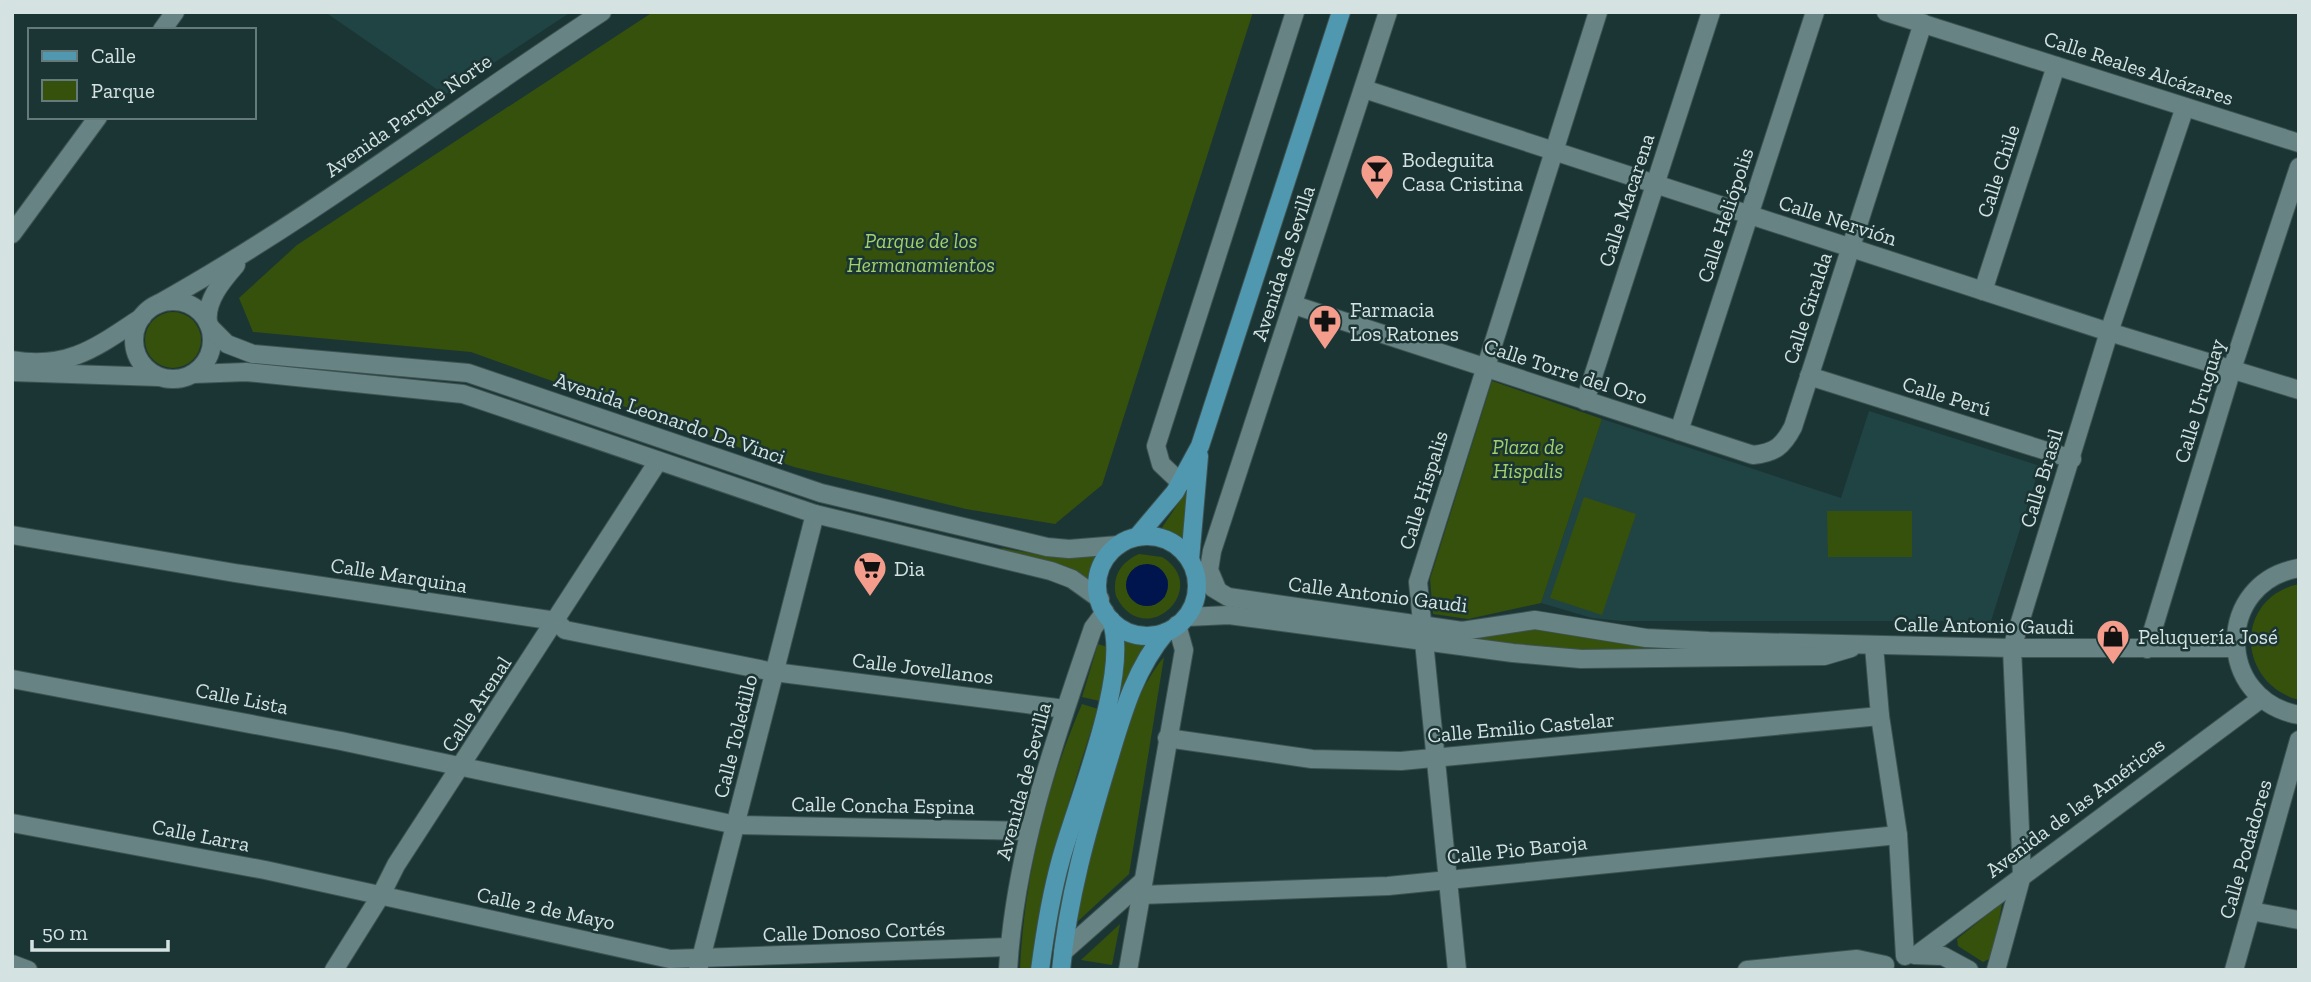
<svg xmlns="http://www.w3.org/2000/svg" width="2311" height="982" font-family="'Zilla Slab',serif">
<style>
.built{fill:#204343}
.green{fill:#36510c;fill-rule:evenodd}
.water{fill:#00144e}
.lines{fill:none;stroke-linecap:round;stroke-linejoin:round}
.minor-casing{stroke:#3e5353;stroke-width:20}
.major-casing{stroke:#3e5353;stroke-width:20}
.minor{stroke:#688383;stroke-width:18}
.major{stroke:#5098af;stroke-width:18}
.labels{text-anchor:middle;dominant-baseline:central;stroke-width:5;stroke-linejoin:round;paint-order:stroke}
.street-label{font-size:21px;fill:#d4e2e2;stroke:#1b3535}
.poi-label{font-size:21px;fill:#d4e2e2;stroke:#1b3535;text-anchor:start}
.park-label{font-size:21px;font-style:italic;fill:#a2d06a;stroke:#1b3535}
</style>
<rect width="100%" height="100%" fill="#1b3535"/>
<g class="built">
<path d="M325,12H571L445,95Z"/>
<path d="M1869,411L2040,466L1991,621H1621L1592,618L1541,603L1602,419L1841,498Z"/>
</g>
<g class="green">
<path d="M653,12H1253L1102,485L1055,524L966,509L794,467L471,352L253,332L239,298L297,245Z"/>
<circle cx="173" cy="340" r="28"/>
<path d="M1492,381L1602,419L1541,603L1468,619L1433,614L1430,579Z"/>
<path d="M1188,489L1185,541L1176,534L1161,529Z"/>
<path d="M1584,497L1636,514L1602,615L1550,598Z"/>
<path d="M1827,511H1912V557H1828Z"/>
<path d="M1002,548L1057,558L1100,553L1090,580L1075,570L1001,551Z"/>
<path d="M1139,554L1162,557C1213,588 1144,653 1116,596C1112,576 1121,562 1139,554ZM1141,565L1157,567L1168,580L1165,597L1154,605L1137,604L1128,593L1127,580Z"/>
<path d="M2299,584V700C2236,683 2234,598 2299,584Z"/>
<path d="M1538,628L1703,646L1704,652L1572,653L1472,642L1470,636Z"/>
<path d="M1123,638L1146,644L1119,705L1116,704Z"/>
<path d="M1098,644L1107,647L1109,659L1100,701L1082,697Z"/>
<path d="M1164,657L1129,874L1076,923C1093,848 1116,714 1164,657Z"/>
<path d="M1082,704L1098,709C1070,794 1044,880 1031,970H1020C1024,879 1046,787 1082,704Z"/>
<path d="M1094,781L1068,873L1048,970L1066,873Z"/>
<path d="M2002,903L1993,957L1983,962L1958,946L1957,939Z"/>
<path d="M1120,924L1112,965L1081,960Z"/>
</g>
<circle class="water" cx="1147" cy="585" r="21"/>
<g class="lines">
<defs>
<g id="minor">
<path d="M1886,12L2299,143"/>
<path d="M162,30L175,12"/>
<path d="M1364,89L2109,332L2299,390"/>
<path d="M12,234L98,117"/>
<path d="M1983,291L2056,66"/>
<circle cx="173" cy="340" r="39"/>
<path d="M158,304C312,218 454,109 602,12"/>
<path d="M1294,305L1753,455C1775,453 1783,446 1793,427L1923,23"/>
<path d="M208,323C205,301 222,281 236,265"/>
<path d="M211,328L227,344L253,354L468,373L821,493L1047,547L1069,549L1119,545"/>
<path d="M12,360C69,370 98,346 142,317"/>
<path d="M12,372L159,377"/>
<path d="M193,374L246,372L463,394L815,514L1051,571L1072,579L1100,599"/>
<path d="M1809,376L2072,459"/>
<path d="M1585,401L1711,12"/>
<path d="M1679,431L1815,12"/>
<path d="M1181,483L1161,464L1156,446L1295,12"/>
<path d="M12,535L235,573L556,621L565,630L774,672L1065,709"/>
<path d="M2299,568C2215,582 2215,700 2299,715"/>
<path d="M1195,571L1213,588L1228,597L1462,631L1535,620L1646,638L1709,641L2012,648H2235"/>
<path d="M1217,589L1209,570L1212,551L1388,12"/>
<path d="M1187,617L1229,615L1513,653L1581,659L1824,656L1851,648"/>
<path d="M1874,646L1880,716L1898,835L1905,956"/>
<path d="M2147,649L2232,369L2299,167"/>
<path d="M12,679L341,741L736,825L1029,831"/>
<path d="M1167,738L1312,759L1401,761L1880,716"/>
<path d="M12,823L265,870L670,959L1009,947"/>
<path d="M1140,895L1388,886L1898,835"/>
<path d="M2251,911L2299,920"/>
<path d="M1063,952L1142,882"/>
<path d="M1918,954L2262,698"/>
<path d="M1914,955L1943,956L1969,970"/>
<path d="M12,964L28,970"/>
<path d="M334,970L381,895L396,865L657,463"/>
<path d="M698,970L815,514"/>
<path d="M1008,970C1015,851 1055,739 1093,628L1105,612"/>
<path d="M1128,970L1184,650L1177,625"/>
<path d="M1457,970L1418,582L1598,12"/>
<path d="M1747,970L1857,959L1885,965"/>
<path d="M1996,970L2022,875L2012,648L2109,332L2185,107"/>
<path d="M2234,970L2299,740"/>
</g>
<g id="major">
<circle cx="1147" cy="586" r="50"/>
<path d="M1137,537L1175,492L1200,446L1341,12"/>
<path d="M1190,560L1199,456"/>
<path d="M1040,970C1045,932 1051,895 1061,859C1077,801 1131,673 1111,620"/>
<path d="M1061,970C1068,898 1087,831 1108,762C1122,716 1134,670 1166,632"/>
</g>
</defs>
<use href="#minor" class="minor-casing"/>
<use href="#major" class="major-casing"/>
<use href="#minor" class="minor"/>
<use href="#major" class="major"/>
</g>
<defs>
<symbol id="bar-pin" viewBox="-11 -11 22 30"><path d="M0 17L-7.5 6A9.5 9.5 0 1 1 7.5 6Z" fill="#f49d8d" stroke="#1b3535"/><path d="M-6-5H6L.8 .8V4.5H3.5V6h-7V4.5H-.8V.8Z" fill="#111"/></symbol>
<symbol id="pharmacy-pin" viewBox="-11 -11 22 30"><path d="M0 17L-7.5 6A9.5 9.5 0 1 1 7.5 6Z" fill="#f49d8d" stroke="#1b3535"/><path d="M-2-6h4v4h4v4h-4v4h-4v-4h-4v-4h4Z" fill="#111"/></symbol>
<symbol id="supermarket-pin" viewBox="-11 -11 22 30"><path d="M0 17L-7.5 6A9.5 9.5 0 1 1 7.5 6Z" fill="#f49d8d" stroke="#1b3535"/><path d="M-6-5.5h2.5l.6 2H6L4.5 2H-2.5L-4.4-4H-6ZM-1.5 3.2a1.3 1.3 0 1 0 .1 0ZM3 3.2a1.3 1.3 0 1 0 .1 0Z" fill="#111"/></symbol>
<symbol id="shop-pin" viewBox="-11 -11 22 30"><path d="M0 17L-7.5 6A9.5 9.5 0 1 1 7.5 6Z" fill="#f49d8d" stroke="#1b3535"/><path d="M-5-2.5h2.3a2.7 3.5 0 0 1 5.4 0H5L5.5 6h-11ZM-1.5-2.5h3a1.5 2.3 0 0 0-3 0Z" fill="#111"/></symbol>
</defs>
<g fill-rule="evenodd">
<use href="#bar-pin" x="1358" y="152" width="38" height="52"/>
<use href="#pharmacy-pin" x="1306" y="302" width="38" height="52"/>
<use href="#supermarket-pin" x="851" y="549" width="38" height="52"/>
<use href="#shop-pin" x="2094" y="617" width="38" height="52"/>
</g>
<g class="labels">
<g class="street-label">
<text transform="translate(2139 68) rotate(18)">Calle Reales Alcázares</text>
<text transform="translate(408 115) rotate(-35)">Avenida Parque Norte</text>
<text transform="translate(1998 171) rotate(-72)">Calle Chile</text>
<text transform="translate(1626 200) rotate(-72)">Calle Macarena</text>
<text transform="translate(1725 215) rotate(-72)">Calle Heliópolis</text>
<text transform="translate(1838 220) rotate(18)">Calle Nervión</text>
<text transform="translate(1283 263) rotate(-72)">Avenida de Sevilla</text>
<text transform="translate(1807 308) rotate(-72)">Calle Giralda</text>
<text transform="translate(1566 371) rotate(18)">Calle Torre del Oro</text>
<text transform="translate(1947 396) rotate(17)">Calle Perú</text>
<text transform="translate(2199 401) rotate(-73)">Calle Uruguay</text>
<text transform="translate(670 418) rotate(19)">Avenida Leonardo Da Vinci</text>
<text transform="translate(2041 478) rotate(-73)">Calle Brasil</text>
<text transform="translate(1423 490) rotate(-73)">Calle Hispalis</text>
<text transform="translate(399 575) rotate(9)">Calle Marquina</text>
<text transform="translate(1378 594) rotate(7)">Calle Antonio Gaudi</text>
<text transform="translate(1984 625) rotate(1)">Calle Antonio Gaudi</text>
<text transform="translate(923 668) rotate(7)">Calle Jovellanos</text>
<text transform="translate(242 698) rotate(11)">Calle Lista</text>
<text transform="translate(476 704) rotate(-57)">Calle Arenal</text>
<text transform="translate(1521 727) rotate(-5)">Calle Emilio Castelar</text>
<text transform="translate(735 736) rotate(-76)">Calle Toledillo</text>
<text transform="translate(1023 781) rotate(-75)">Avenida de Sevilla</text>
<text transform="translate(883 805) rotate(1)">Calle Concha Espina</text>
<text transform="translate(2075 807) rotate(-37)">Avenida de las Américas</text>
<text transform="translate(201 835) rotate(11)">Calle Larra</text>
<text transform="translate(1517 849) rotate(-6)">Calle Pio Baroja</text>
<text transform="translate(2245 849) rotate(-74)">Calle Podadores</text>
<text transform="translate(546 908) rotate(12)">Calle 2 de Mayo</text>
<text transform="translate(854 931) rotate(-2)">Calle Donoso Cortés</text>
</g>
<g class="poi-label">
<text x="1402" y="159">Bodeguita<tspan x="1402" dy="24">Casa Cristina</tspan></text>
<text x="1350" y="309">Farmacia<tspan x="1350" dy="24">Los Ratones</tspan></text>
<text x="894" y="568">Dia</text>
<text x="2138" y="636">Peluquería José</text>
</g>
<g class="park-label">
<text x="921" y="240">Parque de los<tspan x="921" dy="24">Hermanamientos</tspan></text>
<text x="1528" y="446">Plaza de<tspan x="1528" dy="24">Hispalis</tspan></text>
</g>
</g>
<rect width="2311" height="982" fill="none" stroke="#d4e2e2" stroke-width="28"/>
<rect x="28" y="28" width="228" height="91" fill="#1b3535" stroke="#657a7a" stroke-width="2"/>
<rect x="42" y="51" width="35" height="10" fill="#5098af" stroke="#657a7a" stroke-width="2"/>
<text x="91" y="63" font-size="21" fill="#d4e2e2">Calle</text>
<rect x="42" y="80" width="35" height="21" fill="#36510c" stroke="#657a7a" stroke-width="2"/>
<text x="91" y="98" font-size="21" fill="#d4e2e2">Parque</text>
<path d="M32 940v10h136v-10" fill="none" stroke="#d4e2e2" stroke-width="3.5"/>
<text x="42" y="940" font-size="21" fill="#d4e2e2" stroke="#1b3535" stroke-width="5" paint-order="stroke">50 m</text>
</svg>
